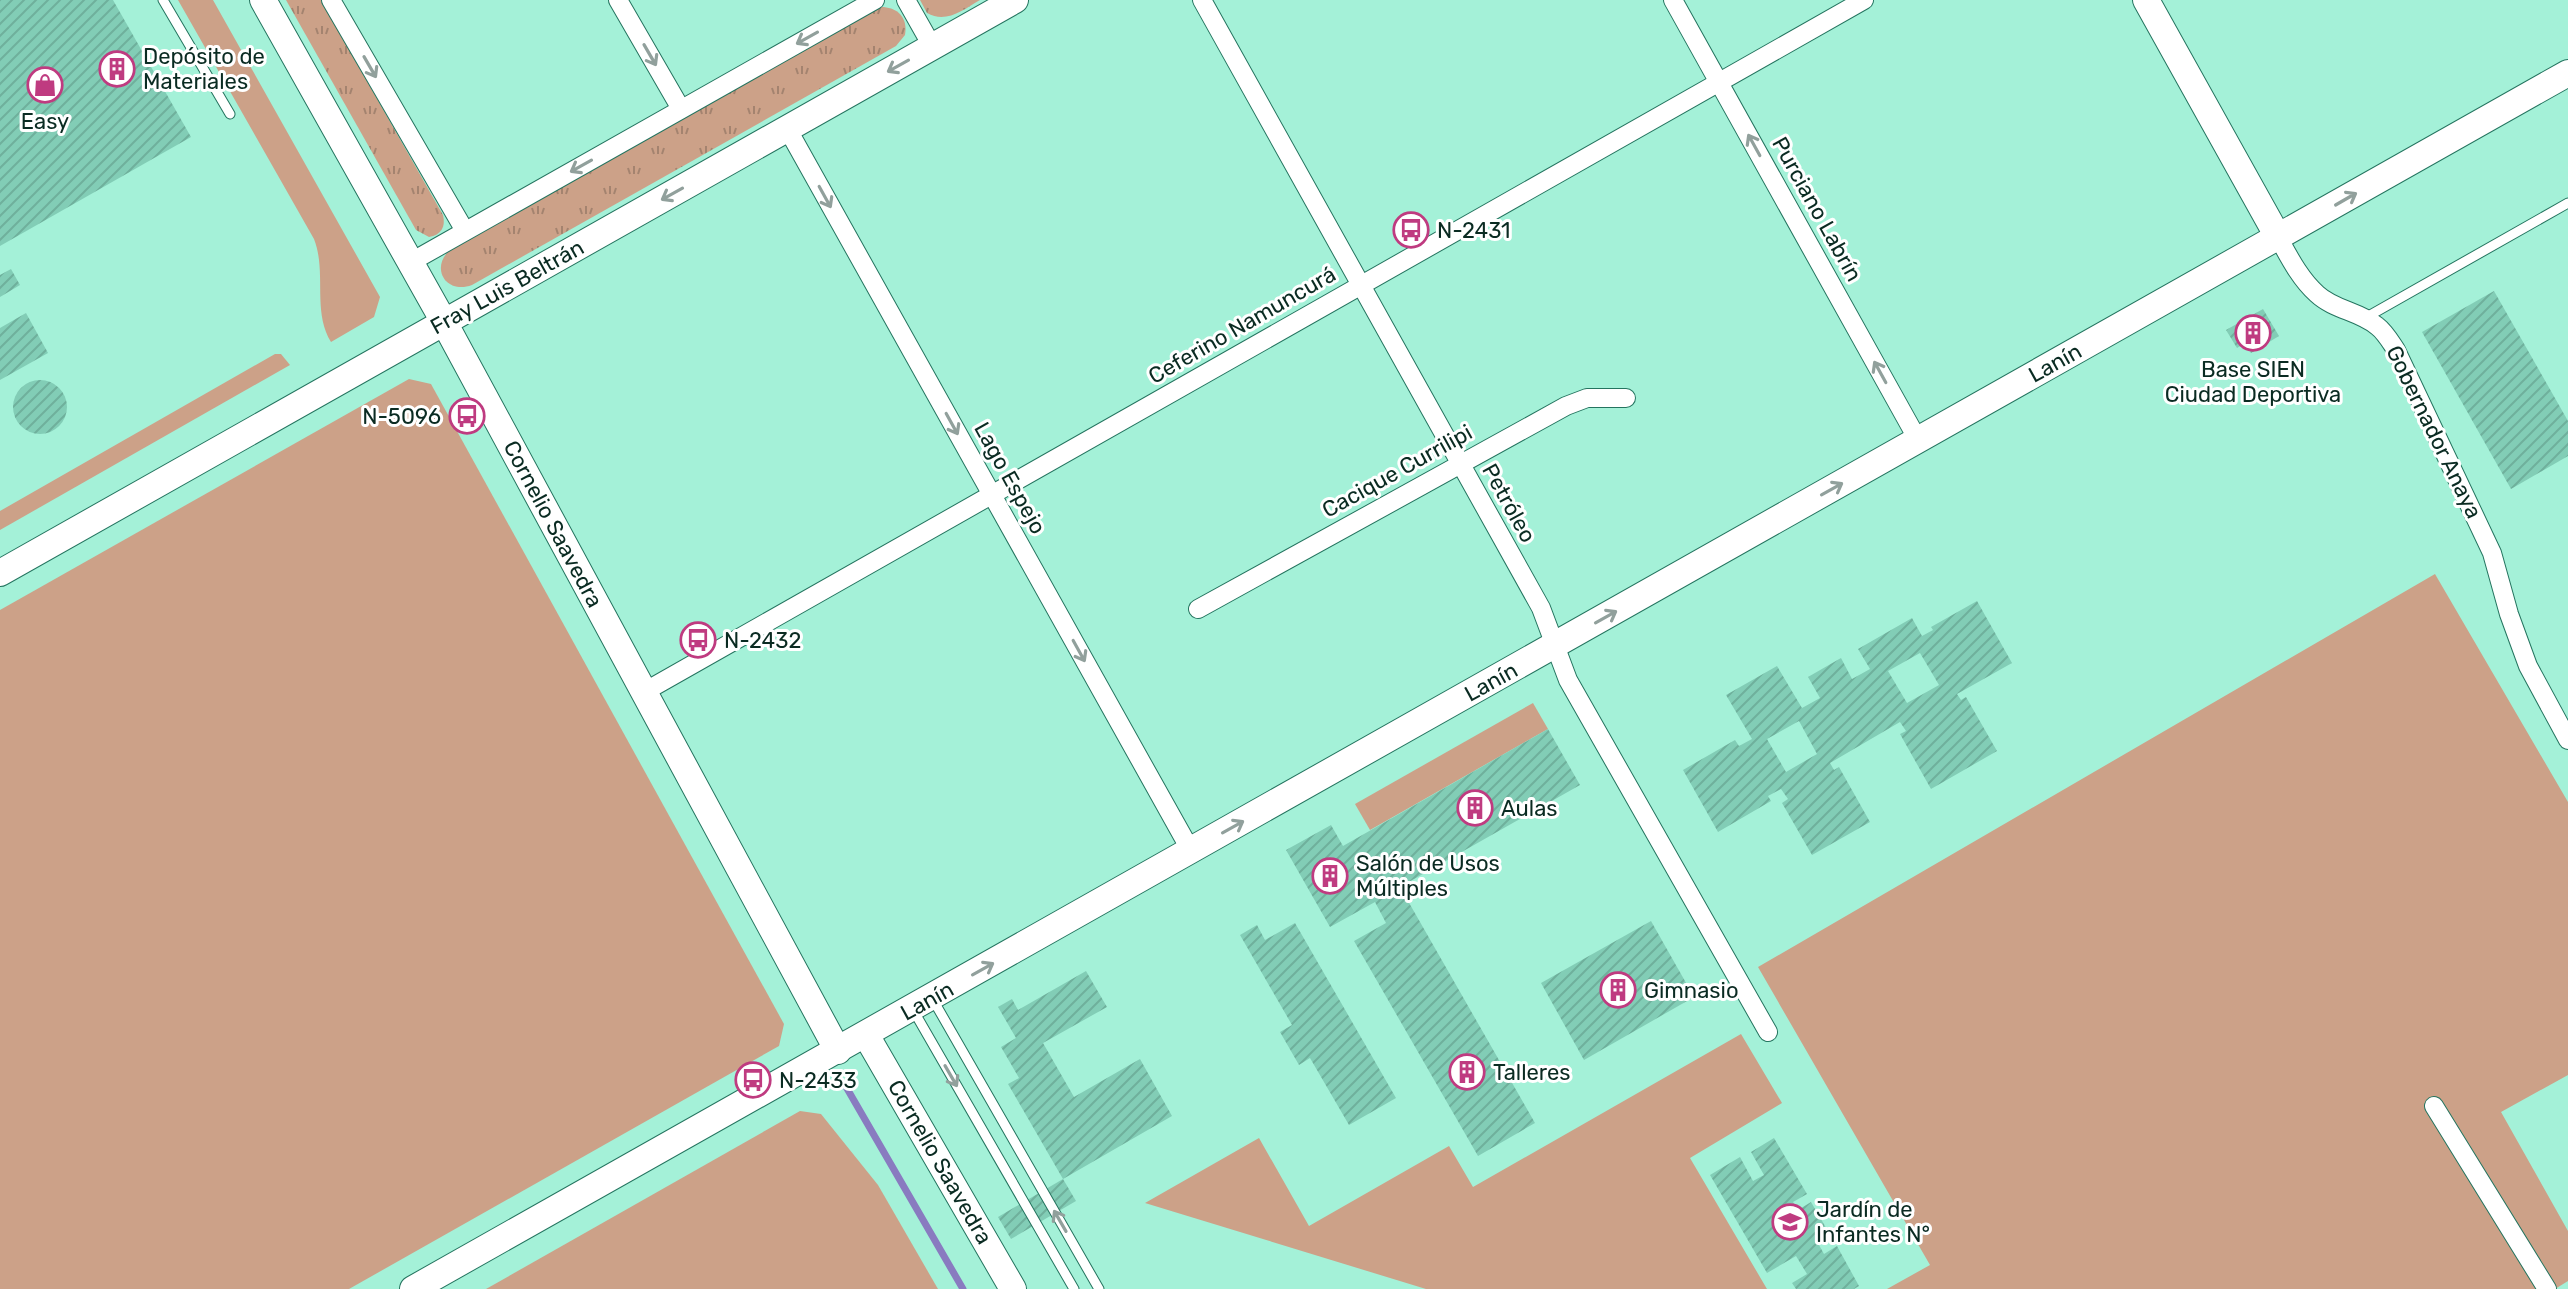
<svg xmlns="http://www.w3.org/2000/svg" width="2568" height="1289" font-family="Rubik,sans-serif">
<style>
.green{fill:#cca188}
.park{fill:url(#park-tufts)}
.lines{fill:none;stroke-linecap:round;stroke-linejoin:round}
.stream{stroke:#897bc0;stroke-width:7}
.building{fill:url(#building-hatch);fill-rule:evenodd}
.lane-casing{stroke:#24745f;stroke-width:11}
.street-casing{stroke:#24745f;stroke-width:20}
.secondary-casing{stroke:#24745f;stroke-width:28}
.lane{stroke:#fff;stroke-width:9}
.street{stroke:#fff;stroke-width:18}
.secondary{stroke:#fff;stroke-width:26}
.oneway{stroke:#91a09c}
.labels{text-anchor:middle;dominant-baseline:central;stroke-width:6;stroke-linejoin:round;paint-order:stroke}
.poi-label{font-size:22px;fill:#0a2b22;stroke:#fff;text-anchor:start}
.street-label{font-size:22px;fill:#0a2b22;stroke:#fff}
</style>
<defs>
<pattern id="park-tufts" width="24" height="20" patternUnits="userSpaceOnUse" patternTransform="scale(2)"><rect width="24" height="20" fill="#cca188"/><path d="M3 7l-1-3M5 7V3M7 7l1-3M15 17l-1-3M17 17v-4M19 17l1-3" fill="none" stroke="#a4836f"/></pattern>
<pattern id="building-hatch" width="6" height="6" patternUnits="userSpaceOnUse" patternTransform="scale(2)"><rect width="6" height="6" fill="#82cdb6"/><path d="M-1 1l2-2M0 6l6-6M5 7l2-2" fill="none" stroke="#6fb09c"/></pattern>
</defs>
<rect width="100%" height="100%" fill="#a4f1d8"/>
<g class="green">
<path d="M178,0H213L380,297L374,317L331,342C312,311 327,272 314,239Z"/>
<path d="M275,354H281L290,365L0,530V511Z"/>
<path d="M409,379L431,384L784,1024L779,1046L349,1289H0V610Z"/>
<path d="M2435,574L2568,802V1075L2501,1112L2568,1231V1281L2555,1289H1887L1930,1265L1758,967Z"/>
<path d="M1533,703L1548,729L1370,830L1355,804Z"/>
<path d="M1741,1034L1782,1103L1690,1158L1767,1289H1426L1145,1203L1259,1138L1309,1226L1449,1146L1473,1187Z"/>
<path d="M800,1111L821,1114L878,1185L938,1289H486Z"/>
</g>
<g class="park">
<path d="M286,0H321L443,215C446,227 441,235 429,237L416,230Z"/>
<path d="M920,0H980C963,10 946,24 927,13Z"/>
<path d="M881,7C898,7 908,18 905,35L896,46L472,285C446,295 429,267 451,249Z"/>
</g>
<g class="lines">
<path class="stream" d="M845,1085L963,1289"/>
</g>
<g class="building">
<path d="M0,0H113L191,137L0,246Z"/>
<path d="M11,269L20,285L0,297V275Z"/>
<path d="M2494,291L2568,421V456L2511,489L2422,332Z"/>
<path d="M2263,309L2279,336L2251,353L2245,343L2237,348L2226,330Z"/>
<path d="M26,313L48,353L0,380V328Z"/>
<circle cx="40" cy="407" r="27"/>
<path d="M1977,601L2012,663L1957,694L1961,700L1966,697L1997,751L1931,789L1900,734L1906,731L1900,722L1830,763L1834,770L1839,767L1870,822L1812,855L1782,803L1788,799L1781,789L1768,796L1771,801L1718,832L1683,770L1735,740L1739,746L1752,739L1726,695L1777,666L1802,708L1820,698L1808,677L1841,658L1852,679L1870,669L1858,649L1912,618L1922,636L1933,630L1931,627ZM1920,653L1939,685L1907,703L1888,671ZM1799,721L1817,754L1786,772L1767,739Z"/>
<path d="M1548,729L1580,785L1400,887L1535,1123L1478,1156L1354,941L1386,923L1375,902L1330,927L1286,850L1331,825L1343,846Z"/>
<path d="M1651,921L1694,997L1584,1060L1541,983Z"/>
<path d="M1295,923L1396,1098L1349,1125L1310,1058L1299,1065L1280,1032L1292,1025L1240,935L1257,925L1265,940Z"/>
<path d="M1086,971L1107,1007L1043,1043L1074,1097L1140,1059L1172,1116L1063,1179L1008,1084L1019,1078L1001,1047L1016,1038L998,1007L1012,999L1018,1010Z"/>
<path d="M1774,1138L1807,1194L1793,1202L1798,1210L1811,1202L1832,1238L1819,1245L1824,1254L1837,1246L1859,1286L1854,1289H1796L1792,1283L1807,1274L1796,1256L1767,1273L1710,1175L1740,1157L1753,1181L1764,1175L1751,1152Z"/>
<path d="M1063,1179L1076,1201L1011,1239L998,1217Z"/>
</g>
<g class="lines">
<defs>
<g id="lane">
<path d="M163,0L230,114"/>
<path d="M2365,318L2568,203"/>
<path d="M932,998L1099,1289"/>
<path d="M912,1008L1074,1289"/>
</g>
<g id="street">
<path d="M331,0L465,231"/>
<path d="M618,0L681,109"/>
<path d="M906,0L932,46"/>
<path d="M1202,0L1541,608L1568,680L1768,1032"/>
<path d="M1673,0L1918,440"/>
<path d="M787,128L1191,851"/>
<path d="M2278,237C2289,257 2300,279 2317,294C2334,310 2359,311 2377,326C2385,332 2390,341 2396,350L2492,553L2509,614L2528,666L2568,740"/>
<path d="M411,262L875,0"/>
<path d="M1198,609L1566,406L1587,398H1626"/>
<path d="M644,692L1864,0"/>
<path d="M2434,1106L2547,1289"/>
</g>
<g id="secondary">
<path d="M263,0L444,322L838,1051"/>
<path d="M2146,0L2278,237"/>
<path d="M0,573L1015,0"/>
<path d="M866,1035L1013,1289"/>
<path d="M413,1289L2568,73"/>
</g>
</defs>
<use href="#lane" class="lane-casing"/>
<use href="#street" class="street-casing"/>
<use href="#secondary" class="secondary-casing"/>
<use href="#lane" class="lane"/>
<use href="#street" class="street"/>
<use href="#secondary" class="secondary"/>
</g>
<defs><path id="oneway-shaft" d="M-6 0H5M1.5-3L5.5 0L1.5 3" fill="none" stroke-width="1.6" stroke-linecap="round" stroke-linejoin="round" transform="scale(2)"/></defs>
<g class="oneway">
<use href="#oneway-shaft" transform="translate(807 38) rotate(151)"/>
<use href="#oneway-shaft" transform="translate(650 55) rotate(60)"/>
<use href="#oneway-shaft" transform="translate(898 66) rotate(151)"/>
<use href="#oneway-shaft" transform="translate(370 67) rotate(60)"/>
<use href="#oneway-shaft" transform="translate(1754 145) rotate(-119)"/>
<use href="#oneway-shaft" transform="translate(581 166) rotate(151)"/>
<use href="#oneway-shaft" transform="translate(672 194) rotate(151)"/>
<use href="#oneway-shaft" transform="translate(825 197) rotate(61)"/>
<use href="#oneway-shaft" transform="translate(2346 199) rotate(-30)"/>
<use href="#oneway-shaft" transform="translate(1880 372) rotate(-119)"/>
<use href="#oneway-shaft" transform="translate(952 424) rotate(61)"/>
<use href="#oneway-shaft" transform="translate(1832 489) rotate(-29)"/>
<use href="#oneway-shaft" transform="translate(1606 617) rotate(-29)"/>
<use href="#oneway-shaft" transform="translate(1079 651) rotate(61)"/>
<use href="#oneway-shaft" transform="translate(1233 827) rotate(-29)"/>
<use href="#oneway-shaft" transform="translate(983 969) rotate(-29)"/>
<use href="#oneway-shaft" transform="translate(951 1076) rotate(60)"/>
<use href="#oneway-shaft" transform="translate(1060 1221) rotate(-120)"/>
</g>
<defs>
<symbol id="building-ring" viewBox="-11 -11 22 22"><circle r="9.5" fill="#fff" stroke="#bf3b80" stroke-width="1.5"/><path d="M-4-6H4V6H1V3H-1V6H-4ZM-2.5-4.3h1.7v1.8h-1.7ZM.8-4.3h1.7v1.8H.8ZM-2.5-1h1.7V.8h-1.7ZM.8-1h1.7V.8H.8Z" fill="#bf3b80"/></symbol>
<symbol id="shop-ring" viewBox="-11 -11 22 22"><circle r="9.5" fill="#fff" stroke="#bf3b80" stroke-width="1.5"/><path d="M-5-2.5h2.3a2.7 3.5 0 0 1 5.4 0H5L5.5 6h-11ZM-1.5-2.5h3a1.5 2.3 0 0 0-3 0Z" fill="#bf3b80"/></symbol>
<symbol id="bus-ring" viewBox="-11 -11 22 22"><circle r="9.5" fill="#fff" stroke="#bf3b80" stroke-width="1.5"/><path d="M-5-6H5V4H4V6H2V4H-2V6H-4V4H-5ZM-3.5-4V0h7V-4ZM-3.5 1.2v1.5H-2V1.2ZM2 1.2v1.5H3.5V1.2Z" fill="#bf3b80"/></symbol>
<symbol id="school-ring" viewBox="-11 -11 22 22"><circle r="9.5" fill="#fff" stroke="#bf3b80" stroke-width="1.5"/><path d="M0-5L7-2L0 1L-7-2ZM-4 1L0 2.5L4 1V4Q0 6-4 4Z" fill="#bf3b80"/></symbol>
</defs>
<g fill-rule="evenodd">
<use href="#building-ring" x="97" y="49" width="40" height="40"/>
<use href="#shop-ring" x="25" y="65" width="40" height="40"/>
<use href="#bus-ring" x="1391" y="210" width="40" height="40"/>
<use href="#building-ring" x="2233" y="313" width="40" height="40"/>
<use href="#bus-ring" x="447" y="396" width="40" height="40"/>
<use href="#bus-ring" x="678" y="620" width="40" height="40"/>
<use href="#building-ring" x="1455" y="788" width="40" height="40"/>
<use href="#building-ring" x="1310" y="856" width="40" height="40"/>
<use href="#building-ring" x="1598" y="970" width="40" height="40"/>
<use href="#building-ring" x="1447" y="1052" width="40" height="40"/>
<use href="#bus-ring" x="733" y="1060" width="40" height="40"/>
<use href="#school-ring" x="1770" y="1202" width="40" height="40"/>
</g>
<g class="labels">
<g class="poi-label">
<text x="143" y="56">Depósito de<tspan x="143" dy="25">Materiales</tspan></text>
<text x="45" y="121" text-anchor="middle">Easy</text>
<text x="1437" y="230">N-2431</text>
<text x="2253" y="369" text-anchor="middle">Base SIEN<tspan x="2253" dy="25">Ciudad Deportiva</tspan></text>
<text x="441" y="416" text-anchor="end">N-5096</text>
<text x="724" y="640">N-2432</text>
<text x="1501" y="808">Aulas</text>
<text x="1356" y="863">Salón de Usos<tspan x="1356" dy="25">Múltiples</tspan></text>
<text x="1644" y="990">Gimnasio</text>
<text x="1493" y="1072">Talleres</text>
<text x="779" y="1080">N-2433</text>
<text x="1816" y="1209">Jardín de<tspan x="1816" dy="25">Infantes N°</tspan></text>
</g>
<g class="street-label">
<text transform="translate(1817 209) rotate(61)">Purciano Labrín</text>
<text transform="translate(507 287) rotate(-29)">Fray Luis Beltrán</text>
<text transform="translate(1242 325) rotate(-30)">Ceferino Namuncurá</text>
<text transform="translate(2055 363) rotate(-29)">Lanín</text>
<text transform="translate(2434 432) rotate(64)">Gobernador Anaya</text>
<text transform="translate(1397 471) rotate(-29)">Cacique Currilipi</text>
<text transform="translate(1010 478) rotate(61)">Lago Espejo</text>
<text transform="translate(1509 503) rotate(61)">Petróleo</text>
<text transform="translate(553 524) rotate(62)">Cornelio Saavedra</text>
<text transform="translate(1491 682) rotate(-29)">Lanín</text>
<text transform="translate(927 1001) rotate(-29)">Lanín</text>
<text transform="translate(940 1162) rotate(60)">Cornelio Saavedra</text>
</g>
</g>
</svg>
